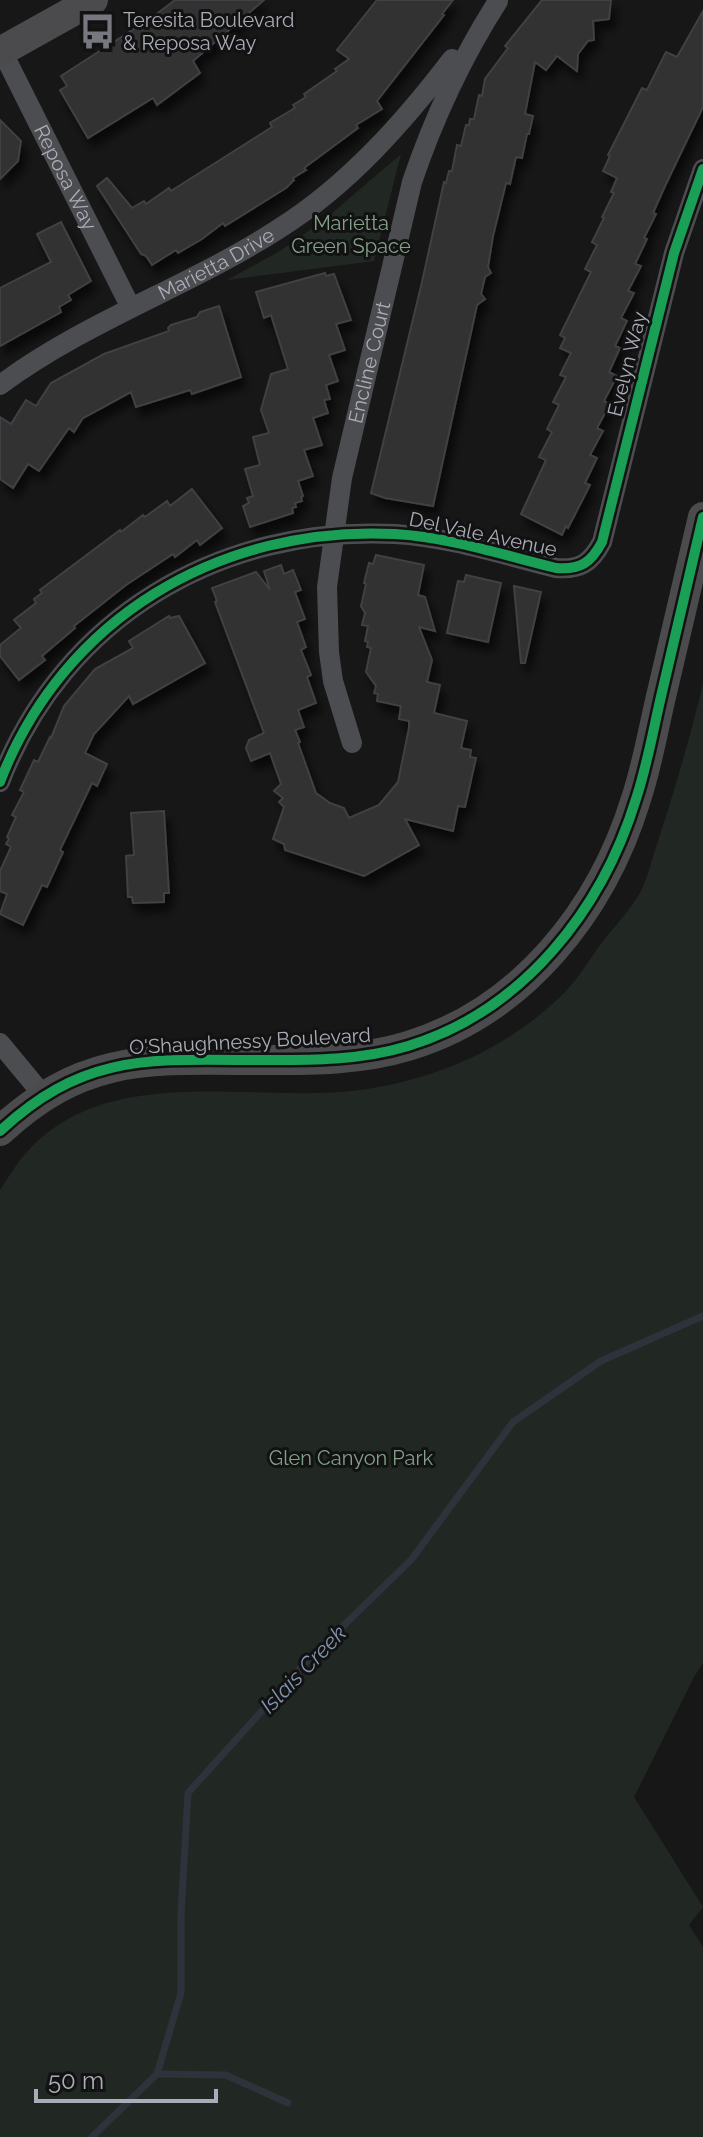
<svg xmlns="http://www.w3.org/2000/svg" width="703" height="2137" font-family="Raleway,sans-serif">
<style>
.green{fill:#212823}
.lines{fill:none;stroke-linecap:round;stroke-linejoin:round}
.stream{stroke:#2e323a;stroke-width:7}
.building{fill:#303032;stroke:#404144;stroke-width:2;filter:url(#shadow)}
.street{stroke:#4c4d50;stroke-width:20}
.secondary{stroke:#4b4b4e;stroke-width:30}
.cycleway-casing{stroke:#121213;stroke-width:15}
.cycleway{stroke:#1a9f57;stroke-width:10}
.labels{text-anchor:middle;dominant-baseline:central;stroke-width:6;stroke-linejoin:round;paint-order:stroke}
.poi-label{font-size:20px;fill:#aaacb7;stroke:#121213;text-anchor:start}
.street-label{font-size:20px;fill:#aaacb7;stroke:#121213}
.park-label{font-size:20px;fill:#82a188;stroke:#121213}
.water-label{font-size:22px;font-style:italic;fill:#8395af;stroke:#121213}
</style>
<defs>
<filter id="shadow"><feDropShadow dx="5" dy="9" stdDeviation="4" flood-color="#0009"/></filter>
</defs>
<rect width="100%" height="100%" fill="#171718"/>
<g class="green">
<path d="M401,154L374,261L227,280L280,251L324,220Z"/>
<path d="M703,684V1663L694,1677L634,1797L703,1907L689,1925L703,1947V2137H0V1190C9,1177 17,1162 28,1151C107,1063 250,1102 352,1091C431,1082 506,1050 563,994C578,979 590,959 603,941C615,926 630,910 640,893C648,878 652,858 658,841C675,789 690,738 703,684Z"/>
</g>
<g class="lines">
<g class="stream">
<path d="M157,2074L226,2075L288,2103"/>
<path d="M92,2137L157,2074L181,1993V1914L188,1793L305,1663L411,1560L513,1422L601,1361L703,1316"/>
</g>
</g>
<g class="building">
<path d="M175,0H264L193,61L200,73L157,105L153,98L88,138L60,90L67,86L61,76L154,16Z"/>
<path d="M377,0H453L442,14L444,15L377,101L382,109L356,125L358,128L304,168L306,170L293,178L294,180L286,188L225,226L223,223L202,239L178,253L176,250L152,265L146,256L141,254L97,186L107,178L132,208L144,201L146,204L169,188L171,191L272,127L270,123L295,108L293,105L306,97L304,94L337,71L335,69L349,59L337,50Z"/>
<path d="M542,0H611L609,19L593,21L594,40L588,41L578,54L577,71L557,56L546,70L535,62L525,114L533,116L529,134H527L522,158L516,157L510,184L506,183L493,236L488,267L491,273L485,277L481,294L485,299L477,305L433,506L385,498L371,493L422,282L444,182L446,183L449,171H452L457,145L461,146L466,125H469L470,119H474L479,95L482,96L485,79L508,48L505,46Z"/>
<path d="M703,11V107L665,186L653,213L656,214L644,238L647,239L635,264L641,266L628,291L634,293L621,318L627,321L615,346L620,348L609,372L617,376L604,401L610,404L597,428L603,431L590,455L597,458L585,483L590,485L568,528L566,526L562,535L521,514L546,460L539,457L552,432L547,429L559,405L553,402L566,377L560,375L571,353L560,348L565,338L560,335L591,272L585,269L597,245L592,242L604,218L602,217L614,193L611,192L617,178L603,171L610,156L608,155L642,88L647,90L666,52L677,57Z"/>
<path d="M0,120L21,141L18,161L0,179Z"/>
<path d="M61,222L91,281L68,295L71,300L59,307L61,312L0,346V288L51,262L37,234Z"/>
<path d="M325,273L326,276L334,274L351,320L336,324L345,350L329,355L338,381L326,385L330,399L324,400L328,413L313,418L322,445L304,450L313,476L298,481L303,496L301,497L302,501L295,503L296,507L292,508L293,513L250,527L243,506L249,503L247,498L253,496L245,469L260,465L253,437L269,433L261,410L271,374L288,369L271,315L264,318L256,292Z"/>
<path d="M219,306L241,377L192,394L190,390L136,407L131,392L83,418L74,432L69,428L39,471L28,464L13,488L0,479V417L11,424L26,400L36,406L51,383L104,354L169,331L168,328L171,325L197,317L200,312Z"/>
<path d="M192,489L222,528L200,545L197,540L175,557L173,554L126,585L74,626L75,628L42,656L45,660L19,680L0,656V645L21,628L14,620L36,603L34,599L42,593L40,590L120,530L121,532L143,515L145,517L167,501L170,506Z"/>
<path d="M376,555L424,565L418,595L425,597L435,631L419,627L432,660L427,682L440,685L434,713L467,721L461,748L471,750L470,757L476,758L465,807L458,806L453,831L405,819L419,845L364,876L285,850L284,844L273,839L284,807L279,802L283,798L274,791L281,784L270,753L251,761L246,748L249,740L264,733L215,602L217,601L212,588L256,572L270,590L264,571L281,565L284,574L293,570L301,590L295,592L305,619L297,622L306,647L301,650L311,675L307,677L316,703L298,710L304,727L295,730L300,742L298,743L316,793L330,803L344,808L349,818L379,805L398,782L409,728V721L399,719L401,706L377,701L378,694L374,693L376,686L366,672L371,648L367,647L368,642L365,641L368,626L362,625L365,613L361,606L366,584L364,583L369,563L373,564Z"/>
<path d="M466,575L501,583L488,642L447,633L458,581L464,582Z"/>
<path d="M514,586L541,592L525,663H521Z"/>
<path d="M169,616L170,618L179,616L205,663L133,704L129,696L94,734L85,753L107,764L97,786L92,783L60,850L63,852L47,887L42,885L23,925L0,914L7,894L0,891V871L11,847L6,844L9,839L7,837L16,817L12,815L24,792L20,790L34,760L38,762L50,737L51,738L64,706L95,669L133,648L129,641Z"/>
<path d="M164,811L169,893H164V902L133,903L132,897H128L126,856L134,855L131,813Z"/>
</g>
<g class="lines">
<g class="street">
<path id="s1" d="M0,47L130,306"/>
<path id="s2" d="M0,385C88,320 189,287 280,228C348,185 403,123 452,59"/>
<path id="s3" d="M352,743L333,681L329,652L327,587L342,478L412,182C434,117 461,59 498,1"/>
<path d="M0,782C63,617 221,525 395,534C449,537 503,555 556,568C580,570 591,563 602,542L674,253L703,169"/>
<path d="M0,1043L43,1095"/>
</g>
<g class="secondary">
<path d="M0,52L93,0"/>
<path d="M0,1131C81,1056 143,1059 246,1060C300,1060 356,1062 408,1046C523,1011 602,910 636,799C648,763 654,725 663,688C676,631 690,574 703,517"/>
</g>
<defs>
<g id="cycleway">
<path d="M0,782C63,617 221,525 395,534C449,537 503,555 556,568C580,570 591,563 602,542L674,253L703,169"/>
<path d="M0,1131C81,1056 143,1059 246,1060C300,1060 356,1062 408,1046C523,1011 602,910 636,799C648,763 654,725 663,688C676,631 690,574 703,517"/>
</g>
</defs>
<use href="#cycleway" class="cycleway-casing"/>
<use href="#cycleway" class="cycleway"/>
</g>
<defs>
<symbol id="bus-bare" viewBox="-9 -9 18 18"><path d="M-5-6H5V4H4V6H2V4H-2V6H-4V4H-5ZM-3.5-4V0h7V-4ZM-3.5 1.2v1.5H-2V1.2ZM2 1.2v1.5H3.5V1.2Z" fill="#77787f" stroke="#121213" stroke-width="2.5" paint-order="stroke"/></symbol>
</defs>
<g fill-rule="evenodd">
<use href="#bus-bare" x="72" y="6" width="51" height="51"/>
</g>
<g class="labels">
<g class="poi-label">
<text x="123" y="20">Teresita Boulevard<tspan x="123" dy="23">&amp; Reposa Way</tspan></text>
</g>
<g class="street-label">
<text stroke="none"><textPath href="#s1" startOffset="146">Reposa Way</textPath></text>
<text stroke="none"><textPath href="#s2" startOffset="248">Marietta Drive</textPath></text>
<text stroke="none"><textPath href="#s3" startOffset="388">Encline Court</textPath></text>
<text transform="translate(627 364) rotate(-76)">Evelyn Way</text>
<text transform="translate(483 534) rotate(12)">Del Vale Avenue</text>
<text transform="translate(250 1041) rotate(-3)">O'Shaughnessy Boulevard</text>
</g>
<g class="park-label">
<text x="351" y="223">Marietta<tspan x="351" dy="23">Green Space</tspan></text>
<text x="351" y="1458">Glen Canyon Park</text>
</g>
<g class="water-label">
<text transform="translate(303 1669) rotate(-46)">Islais Creek</text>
</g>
</g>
<path d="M36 2089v12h180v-12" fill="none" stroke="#aaacb7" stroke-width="4"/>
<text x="48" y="2089" font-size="24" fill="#aaacb7" stroke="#121213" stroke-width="6" paint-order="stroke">50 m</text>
</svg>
